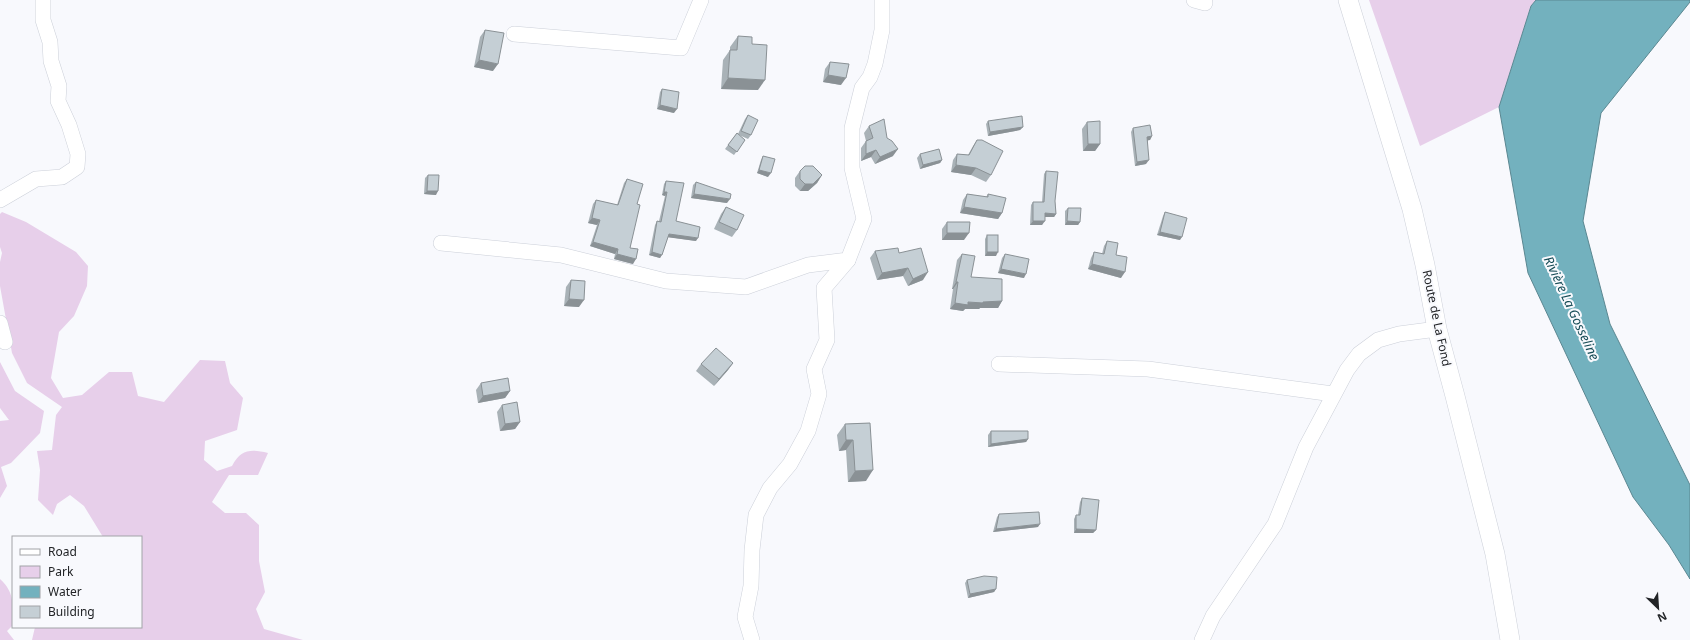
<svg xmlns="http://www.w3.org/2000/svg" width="1690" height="640" font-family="'Noto Sans',sans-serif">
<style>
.green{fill:#e7cfea}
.water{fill:#73b1be;stroke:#5b8791}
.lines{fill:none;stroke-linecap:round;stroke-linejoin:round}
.minor-casing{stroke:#ccd0d9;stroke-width:16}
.tertiary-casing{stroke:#ccd0d9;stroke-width:20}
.minor{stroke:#fff;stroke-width:15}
.tertiary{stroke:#fff;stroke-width:19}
.wall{fill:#a9b2b7}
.shaded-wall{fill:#8a9195}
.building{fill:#c5cfd5;stroke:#8a9195}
.labels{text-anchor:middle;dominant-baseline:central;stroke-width:4;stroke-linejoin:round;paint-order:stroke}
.street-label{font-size:12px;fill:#222427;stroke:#f8f9fd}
.water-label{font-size:13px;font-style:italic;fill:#164c56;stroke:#f8f9fd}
</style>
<rect width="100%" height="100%" fill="#f8f9fd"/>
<g class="green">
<path d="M1369,0H1536L1531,6L1499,107L1420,146Z"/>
<path d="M2,212L26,222L76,252L88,266L87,286L74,316L59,332L51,378L63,398L82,395L109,372H132L138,396L164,402L200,360L225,361L230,383L243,398L237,430L205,441L204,460L217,471L232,466C241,449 251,449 268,453L258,475H229L212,502L225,513H246L259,525V561L265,592L256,609L264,629L303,640H32L35,627H141V537H103L84,506L70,495L57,504L53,515L38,500L40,470L37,451L52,450L56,415L62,407L27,383L12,353L0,286V262L2,253L0,247V214Z"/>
<path d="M0,362L15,391L44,411L40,433L11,463L1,467L7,486L0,498V421L9,420L0,408Z"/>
<path d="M0,579C15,592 13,607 13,625L7,631L14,640H0Z"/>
</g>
<path class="water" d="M1536,0H1690V2L1601,113L1583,221L1610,324L1690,485V579L1669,545L1633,497L1528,273L1499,107L1531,6Z"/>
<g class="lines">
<defs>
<g id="minor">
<path d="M1194,0L1205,3"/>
<path d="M514,34L681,48L701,0"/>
<path d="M0,200L36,179L62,177L77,167L78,154L69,125L58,101L59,86L51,61L50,42L43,20V0"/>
<path d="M441,243L561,255L666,281L746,287L808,265L848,260L864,219L852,168V128L862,88L870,77L875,64L882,30V0"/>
<path d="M0,323L5,342"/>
<path d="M999,364L1148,369L1333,394"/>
<path d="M752,640L745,617L751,586L752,550L756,515L770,488L790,464L808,431L819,394L814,369L827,340L824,288L848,260"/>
<path d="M1202,640L1213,616L1275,524L1306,447L1347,370L1359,354L1378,340L1399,334L1437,329"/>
</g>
<path id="tertiary" d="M1348,0L1412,209L1425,265L1437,329L1455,396L1495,554L1510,640"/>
</defs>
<use href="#minor" class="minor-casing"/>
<use href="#tertiary" class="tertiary-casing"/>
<use href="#minor" class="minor"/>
<use href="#tertiary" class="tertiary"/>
</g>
<g class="wall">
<path d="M485,30L493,71L474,67L480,37Z"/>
<path d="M738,36L752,44L758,90L721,89L723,60L730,50V47Z"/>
<path d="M830,62L841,85L823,82L825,69Z"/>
<path d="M662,89L674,113L657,109L660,92Z"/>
<path d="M748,115L751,135L748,139L739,135L745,140L734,155L725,149L737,133L738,134L745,119Z"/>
<path d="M988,121L1023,127L1020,130L988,136L986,124Z"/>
<path d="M1087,122L1100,144L1095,151H1083L1082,129Z"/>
<path d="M869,126L887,138L893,156L875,164L871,157L861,161V148L866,141L864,133Z"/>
<path d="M1133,128L1152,136L1150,140H1148L1146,164L1135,166L1131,132Z"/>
<path d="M977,140L991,175L986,182L971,175L951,172L953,160L957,154L968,155L973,146Z"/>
<path d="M920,154L942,160L940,163L920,169L917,158Z"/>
<path d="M763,156L768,177L757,173L761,160Z"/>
<path d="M800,171L822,175L817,183L808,191H800L795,186V178Z"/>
<path d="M1046,171L1055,201L1056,214L1054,217H1045L1042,225H1030L1031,205L1033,202H1042L1044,174Z"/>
<path d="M428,175L436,195L424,194L425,178Z"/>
<path d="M627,179L637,204L630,248L633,264L614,259L615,254L590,246L597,225L588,223L593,204L596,200L617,205L624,183Z"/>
<path d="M666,181L676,221L696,241L668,237L660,258L649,255L655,225L657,221H659L665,196L662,195L664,184Z"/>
<path d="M696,182L727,203L691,198L693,185Z"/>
<path d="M967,194L986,197L988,194L1002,213L998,219L960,213L963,200Z"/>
<path d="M726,207L737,230L732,237L714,229L721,214Z"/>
<path d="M1068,208L1080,222L1078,225H1065V211Z"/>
<path d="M1165,212L1180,240L1157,235L1163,216Z"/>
<path d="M947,222L964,240H942V229Z"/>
<path d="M987,235L996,256H985V239Z"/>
<path d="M1107,241L1116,255L1121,278L1088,269L1091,258L1094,252L1102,254L1104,246Z"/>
<path d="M875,251L899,253L923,280L908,286L903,276L877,280L870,258Z"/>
<path d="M962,254L971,277L1002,301L998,308H980L979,309H965L963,311L950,309L953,289H952L957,260Z"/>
<path d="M1005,254L1024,278L998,273L1002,258Z"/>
<path d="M571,280L579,307L564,306L566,287Z"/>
<path d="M733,363L728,370L714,386L696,371L701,364Z"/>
<path d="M481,383L510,391L505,398L478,403L476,390Z"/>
<path d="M502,405L520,422L515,429L500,431L497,412Z"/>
<path d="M870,423L866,481L848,482L846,450L839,451L837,435L845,424Z"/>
<path d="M991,431L1028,439L1026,442L988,447V435Z"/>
<path d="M1082,498L1096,530L1093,533H1074V519L1076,515H1078L1080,502Z"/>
<path d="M999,514L1038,527L993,532L997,517Z"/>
<path d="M967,580L996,589L994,592L968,598L965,583Z"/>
</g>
<g class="shaded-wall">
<path d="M479,60L498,64L493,71L474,67Z"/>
<path d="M828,75L846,78L841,85L823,82Z"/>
<path d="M728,78L765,80L758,90L721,89Z"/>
<path d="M660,105L677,109L674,113L657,109Z"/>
<path d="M1023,127L1020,130L988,136L990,132Z"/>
<path d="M1152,136L1150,140L1145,141L1147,137Z"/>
<path d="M1088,144H1100L1095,151H1083Z"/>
<path d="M898,149L893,156L875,164L880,157Z"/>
<path d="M876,150L871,157L861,161L866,154Z"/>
<path d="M942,160L940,163L920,169L923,165Z"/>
<path d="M1149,160L1146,164L1135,166L1137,162Z"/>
<path d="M956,165L976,168L971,175L951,172Z"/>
<path d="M759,170L771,173L768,177L757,173Z"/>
<path d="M822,175L817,183L808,191H800L805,184Z"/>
<path d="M427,191H438L436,195L424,194Z"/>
<path d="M664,192H667L665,196L662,195Z"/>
<path d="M694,194L730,199L727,203L691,198Z"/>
<path d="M964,207L1002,213L998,219L960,213Z"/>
<path d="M1045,213L1056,214L1054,217H1042Z"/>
<path d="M592,218L600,220L597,225L588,223Z"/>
<path d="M1033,221H1045L1042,225H1030Z"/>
<path d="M1067,221L1080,222L1078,225H1065Z"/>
<path d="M1160,232L1182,237L1180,240L1157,235Z"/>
<path d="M947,233H969L964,240H942Z"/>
<path d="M669,234L698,238L696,241L666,237Z"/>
<path d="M593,242L618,249L615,254L590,246Z"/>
<path d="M652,252L662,255L660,258L649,255Z"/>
<path d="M987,252H998L996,256H985Z"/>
<path d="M617,254L636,259L633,264L614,259Z"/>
<path d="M1092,264L1125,272L1121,278L1088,269Z"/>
<path d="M908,268L903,276L877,280L882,273Z"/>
<path d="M1001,269L1026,274L1024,278L998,273Z"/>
<path d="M928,272L923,280L908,286L913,279Z"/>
<path d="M956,282H958L953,289H952Z"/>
<path d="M569,299L584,300L579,307L564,306Z"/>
<path d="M1002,301L998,308H980L979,309H965L963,311L950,309L955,303Z"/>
<path d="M733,363L728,370L714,386L719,379Z"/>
<path d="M510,391L505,398L478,403L483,396Z"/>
<path d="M520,422L515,429L500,431L505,424Z"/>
<path d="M1028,439L1026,442L988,447L991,444Z"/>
<path d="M846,440H853L846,450L839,451Z"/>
<path d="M873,470L866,481L848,482L855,471Z"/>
<path d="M1040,524L1038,527L993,532L996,529Z"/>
<path d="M1076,529L1096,530L1093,533H1074Z"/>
<path d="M996,589L994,592L968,598L970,594Z"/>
</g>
<g class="building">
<path d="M485,30L504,33L498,64L479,60Z"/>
<path d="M738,36L752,37V44L767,45L765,80L728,78L730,50H737Z"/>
<path d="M830,62L849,64L846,78L828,75Z"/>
<path d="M662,89L679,92L677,109L660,105Z"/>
<path d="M748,115L758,120L751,135L741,131Z"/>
<path d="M1022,116L1023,127L990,132L988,121Z"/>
<path d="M884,119L887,138L892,141L898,149L880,157L876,150L866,154V141L873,138L869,126Z"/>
<path d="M1100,121V144H1088L1087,122Z"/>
<path d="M1150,125L1152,136L1147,137L1149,160L1137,162L1133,128Z"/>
<path d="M737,133L745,140L737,152L728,145Z"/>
<path d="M977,140H982L1003,151L991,175L976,168L956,165L957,154L969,155Z"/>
<path d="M939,149L942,160L923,165L920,154Z"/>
<path d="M763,156L775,159L771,173L759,170Z"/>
<path d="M805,166H813L822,175L813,184H805L800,179V171Z"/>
<path d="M1046,171L1058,172L1055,201L1056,214L1045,213V221H1033V202H1044Z"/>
<path d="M428,175H439L438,191H427Z"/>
<path d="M627,179L643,184L637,204L640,205L630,248L638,249L636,259L617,254L618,249L593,242L600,220L592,218L596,200L618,205Z"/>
<path d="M666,181L684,183L676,221L700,227L698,238L669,234L662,255L652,252L657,221L661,222L667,192H664Z"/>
<path d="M696,182L731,194L730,199L694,194Z"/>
<path d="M967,194L988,197V194L1006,198L1002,213L964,207Z"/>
<path d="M726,207L744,215L737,230L719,222Z"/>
<path d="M1068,208H1081L1080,222L1067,221Z"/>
<path d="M1165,212L1187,218L1182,237L1160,232Z"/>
<path d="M947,222H970L969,233H947Z"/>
<rect x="987" y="235" width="11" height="17"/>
<path d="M1107,241L1118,243L1116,255L1127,257L1125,272L1092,264L1094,252L1104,254Z"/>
<path d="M898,248L899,253L921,248L928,272L913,279L908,268L882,273L875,251Z"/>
<path d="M962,254L975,256L971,277L1002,279V301L983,302V303L968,302V305L955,303L958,282H956Z"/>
<path d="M1005,254L1029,259L1026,274L1001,269Z"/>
<path d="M571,280L585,281L584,300L569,299Z"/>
<path d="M716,348L733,363L719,379L701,364Z"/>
<path d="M508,378L510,391L483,396L481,383Z"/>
<path d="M517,402L520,422L505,424L502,405Z"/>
<path d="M870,423L873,470L855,471L853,440H846L845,424Z"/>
<path d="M991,431H1028V439L991,444Z"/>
<path d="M1082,498L1099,500L1096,530L1076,529V515H1080Z"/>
<path d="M1039,512L1040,524L996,529L999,514Z"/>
<path d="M984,576L997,577L996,589L970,594L967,580Z"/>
</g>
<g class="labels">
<g class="street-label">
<text transform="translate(1437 318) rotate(78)">Route de La Fond</text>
</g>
<g class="water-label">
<text transform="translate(1572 308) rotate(65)">Rivière La Gosseline</text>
</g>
</g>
<rect x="12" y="536" width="130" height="92" fill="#f8f9fd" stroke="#a2a4a7"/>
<rect x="20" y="549" width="20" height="6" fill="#ffffff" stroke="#a2a4a7"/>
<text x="48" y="556" font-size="12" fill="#222427">Road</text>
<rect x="20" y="566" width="20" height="12" fill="#e7cfea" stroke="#a2a4a7"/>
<text x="48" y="576" font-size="12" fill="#222427">Park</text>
<rect x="20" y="586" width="20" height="12" fill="#73b1be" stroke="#a2a4a7"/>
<text x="48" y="596" font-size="12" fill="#222427">Water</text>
<rect x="20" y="606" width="20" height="12" fill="#c5cfd5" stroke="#a2a4a7"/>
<text x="48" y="616" font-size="12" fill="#222427">Building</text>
<g transform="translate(1658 608) rotate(155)" stroke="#f8f9fd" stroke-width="3" paint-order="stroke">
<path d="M0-3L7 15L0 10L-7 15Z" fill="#222427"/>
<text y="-6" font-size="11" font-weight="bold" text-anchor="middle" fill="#222427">N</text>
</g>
</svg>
